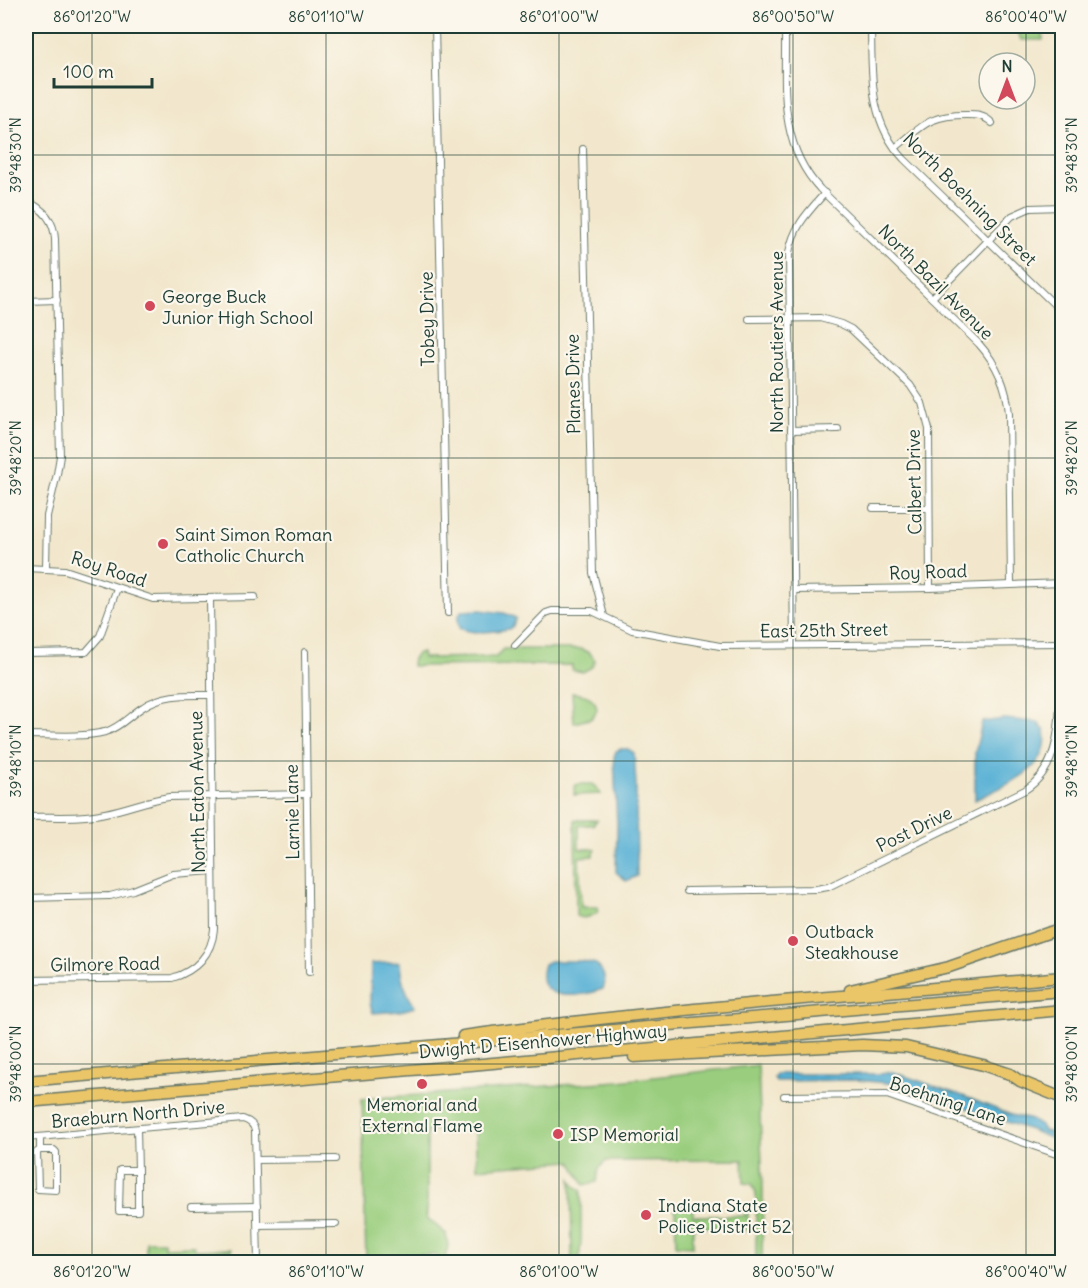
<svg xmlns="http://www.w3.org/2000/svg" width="1088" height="1288" font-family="Delius,sans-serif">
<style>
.green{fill:#9ace7e;stroke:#5c8659;stroke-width:1.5}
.water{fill:#58b1d5;stroke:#3c7784;stroke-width:1.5}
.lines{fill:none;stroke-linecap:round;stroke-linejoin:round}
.street-casing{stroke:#697869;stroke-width:8}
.highway-casing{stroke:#697869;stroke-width:13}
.street{stroke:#fff;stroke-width:6}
.highway{stroke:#ebc669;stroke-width:10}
.ticks{fill:none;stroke:#1f3d34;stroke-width:1.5;stroke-opacity:0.45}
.poi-dot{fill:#d1495b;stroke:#fbf7ec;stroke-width:2}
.labels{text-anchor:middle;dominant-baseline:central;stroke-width:4.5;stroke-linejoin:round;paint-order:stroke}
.street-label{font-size:18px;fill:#1f3d34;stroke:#fbf7ec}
.poi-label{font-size:18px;fill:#1f3d34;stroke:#fbf7ec;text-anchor:start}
.neatline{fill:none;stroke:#1f3d34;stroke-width:2}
.ticks-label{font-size:15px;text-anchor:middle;fill:#1f3d34}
</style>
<rect width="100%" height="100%" fill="#fbf7ec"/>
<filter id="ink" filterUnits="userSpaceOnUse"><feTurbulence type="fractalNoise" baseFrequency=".0167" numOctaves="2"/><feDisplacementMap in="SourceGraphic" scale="12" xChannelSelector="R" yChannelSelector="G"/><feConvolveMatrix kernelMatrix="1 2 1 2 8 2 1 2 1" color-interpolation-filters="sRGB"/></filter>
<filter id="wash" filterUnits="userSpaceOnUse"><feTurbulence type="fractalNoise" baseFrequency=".008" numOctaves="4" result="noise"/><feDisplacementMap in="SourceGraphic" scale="24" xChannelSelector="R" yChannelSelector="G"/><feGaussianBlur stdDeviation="1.35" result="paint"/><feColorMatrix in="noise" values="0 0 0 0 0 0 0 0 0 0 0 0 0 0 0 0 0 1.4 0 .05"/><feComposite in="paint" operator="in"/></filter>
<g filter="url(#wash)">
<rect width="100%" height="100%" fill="#f2e7cc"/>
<g class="green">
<path d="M1016,26H1043V40H1021Z"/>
<path d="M503,649H581L590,653L595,660L592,667L583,672L572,670V665L412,666C412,659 415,653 422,652L423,658L496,657Z"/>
<path d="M572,693C584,694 596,696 597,710L592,718L574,723Z"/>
<path d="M582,784H593L601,794L574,795L575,785Z"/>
<path d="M575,820H597L593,825H579V849H596L593,856L579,857L581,907H598L599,911C592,917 585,920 576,916Z"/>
<path d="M758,1065L763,1188L762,1262H756V1193L752,1184L744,1183L743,1160L606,1161L599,1168L597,1182L584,1185L571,1161L477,1168L475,1131L451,1129L427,1131V1218L446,1234L448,1245L445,1260H440L436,1255H413V1262H366L362,1099L619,1081Z"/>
<path d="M571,1179L575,1186L581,1190V1241L579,1262H572Z"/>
<path d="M690,1205L693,1208V1216H745V1210L748,1213V1230L745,1232V1227H693V1246L676,1245L675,1206Z"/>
<path d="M146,1241H164V1247L194,1246L195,1250L231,1249V1262H165L164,1253V1262H146Z"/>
</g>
<g class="water">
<path d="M480,610L504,613L516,618L513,626L509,629C494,631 473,635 459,628L458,618L461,611Z"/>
<path d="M1004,719L1037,722L1045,731C1052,771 1002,786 975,800V753L982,722Z"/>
<path d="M621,749H628L634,753L636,784L637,876L626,881L616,872L617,826L614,757L616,751Z"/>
<path d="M550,961H581L596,964C603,971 607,980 603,989C580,998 531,1003 544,964Z"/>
<path d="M400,962C400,978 406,993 415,1007L401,1011L373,1013L370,1004L371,964Z"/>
<path d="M893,1072L966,1097L1011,1115L1031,1120L1040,1126L1044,1131L1062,1134V1143L1033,1131L897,1084L857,1080L776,1081L774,1078L776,1074H879Z"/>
<rect x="201" y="1255" width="19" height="7"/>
</g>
</g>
<g filter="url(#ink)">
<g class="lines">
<defs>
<g id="street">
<path d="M435,26L448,613"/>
<path d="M785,26C786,85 777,142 820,189L979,344C997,364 1007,387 1009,414L1011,584"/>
<path d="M871,26C872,74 868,121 904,159L1062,312"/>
<path d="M895,148C923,126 928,115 966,115C976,115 984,115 992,123"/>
<path d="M583,149L593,573L604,616"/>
<path d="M26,201C43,208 54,220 55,239L60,456L57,474L47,516L46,568"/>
<path d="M932,298L1012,216L1030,208L1062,207"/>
<path d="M26,301L57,300"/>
<path d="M749,319L820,318L841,324L851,329L910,385L922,403L929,429L930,588"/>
<path d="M791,430L838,429"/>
<path d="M873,508H929"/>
<path d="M26,568L65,570L153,599L255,597"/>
<path d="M794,590L930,588L1062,583"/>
<path d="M515,645L546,613L552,611H592L632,630L720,646L1062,643"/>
<path d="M794,645L789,253C793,227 808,212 825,193"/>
<path d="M305,652L309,972"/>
<path d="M26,653L86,652L100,636L117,588"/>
<path d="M26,735C51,735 80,738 105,732C121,727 130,715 143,707C164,693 187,695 211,695"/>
<path d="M26,817C52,816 80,819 105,813C127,809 147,800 169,797L307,794"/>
<path d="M687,891L816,889L828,887L1025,790C1064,765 1058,716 1062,674"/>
<path d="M26,898L110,896L133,890L173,874L213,871"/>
<path d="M26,980L172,978C196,971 212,954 214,929L210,598"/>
<path d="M784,1096L887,1095L1062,1156"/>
<path d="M137,1129L138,1170"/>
<path d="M40,1137V1150L37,1152L38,1189L56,1190V1152L54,1150H40"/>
<path d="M26,1138L243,1119C249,1121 254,1124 255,1131L258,1262"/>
<path d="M256,1160L335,1159"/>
<path d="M120,1170H138V1211H119Z"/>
<path d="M191,1207L257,1206"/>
<path d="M258,1225L336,1224"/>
</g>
<g id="highway">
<path d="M850,990L949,967L1062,928"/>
<path d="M463,1036C661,1008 863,995 1062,977"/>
<path d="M634,1057L862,1045L906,1047L983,1065L1010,1074L1020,1081L1062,1098"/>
<path d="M26,1081L1062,991"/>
<path d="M26,1102L471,1065L1062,1010"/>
</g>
</defs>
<use href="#street" class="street-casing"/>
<use href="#highway" class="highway-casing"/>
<use href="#street" class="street"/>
<use href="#highway" class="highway"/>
</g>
</g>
<path class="ticks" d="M92,26V1262M326,26V1262M559,26V1262M793,26V1262M1026,26V1262M26,155H1062M26,458H1062M26,761H1062M26,1064H1062"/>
<g class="poi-dot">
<circle cx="150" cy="306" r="6"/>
<circle cx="163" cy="544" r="6"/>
<circle cx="793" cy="941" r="6"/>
<circle cx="422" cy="1084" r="6"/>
<circle cx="558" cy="1134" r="6"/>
<circle cx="646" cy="1215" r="6"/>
</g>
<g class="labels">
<g class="street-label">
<text transform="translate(970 199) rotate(45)">North Boehning Street</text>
<text transform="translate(936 282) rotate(45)">North Bazil Avenue</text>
<text transform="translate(427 319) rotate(-91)">Tobey Drive</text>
<text transform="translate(776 342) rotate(-90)">North Routiers Avenue</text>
<text transform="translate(573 384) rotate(-91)">Planes Drive</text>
<text transform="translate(914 482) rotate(-91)">Calbert Drive</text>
<text transform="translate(109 569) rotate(18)">Roy Road</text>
<text transform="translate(928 572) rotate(-2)">Roy Road</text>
<text transform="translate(824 630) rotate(-1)">East 25th Street</text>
<text transform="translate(197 792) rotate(-91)">North Eaton Avenue</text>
<text transform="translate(292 812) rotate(-91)">Larnie Lane</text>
<text transform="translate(914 829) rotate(-26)">Post Drive</text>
<text transform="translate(105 964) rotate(-1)">Gilmore Road</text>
<text transform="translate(543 1041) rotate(-5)">Dwight D Eisenhower Highway</text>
<text transform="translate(948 1101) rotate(18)">Boehning Lane</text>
<text transform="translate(138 1114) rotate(-5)">Braeburn North Drive</text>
</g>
<g class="poi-label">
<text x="162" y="296">George Buck<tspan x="162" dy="21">Junior High School</tspan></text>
<text x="175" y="534">Saint Simon Roman<tspan x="175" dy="21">Catholic Church</tspan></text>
<text x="805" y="931">Outback<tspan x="805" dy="21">Steakhouse</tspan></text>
<text x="422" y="1104" text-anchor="middle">Memorial and<tspan x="422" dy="21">External Flame</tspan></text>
<text x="570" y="1134">ISP Memorial</text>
<text x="658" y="1205">Indiana State<tspan x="658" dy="21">Police District 52</tspan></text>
</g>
</g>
<rect width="1088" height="1288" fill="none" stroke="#fbf7ec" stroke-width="66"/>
<g transform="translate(1007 81)"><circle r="28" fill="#fbf7ec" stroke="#a3ada2" stroke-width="1.5"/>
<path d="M0-4.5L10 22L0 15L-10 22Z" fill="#d1495b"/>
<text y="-9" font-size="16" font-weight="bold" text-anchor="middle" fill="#1f3d34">N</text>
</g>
<path d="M54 78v9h98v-9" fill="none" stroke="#1f3d34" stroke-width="3"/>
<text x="63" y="78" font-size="18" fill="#1f3d34" stroke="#fbf7ec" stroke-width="4.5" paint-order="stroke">100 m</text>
<rect x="33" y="33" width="1022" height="1222" class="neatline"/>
<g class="ticks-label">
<text x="92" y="22">86°01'20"W</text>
<text x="326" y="22">86°01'10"W</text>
<text x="559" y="22">86°01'00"W</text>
<text x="793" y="22">86°00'50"W</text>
<text x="1026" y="22">86°00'40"W</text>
<text transform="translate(16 155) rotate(-90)" y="5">39°48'30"N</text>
<text transform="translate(1072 155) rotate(-90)" y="5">39°48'30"N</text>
<text transform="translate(16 458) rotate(-90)" y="5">39°48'20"N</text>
<text transform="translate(1072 458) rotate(-90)" y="5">39°48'20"N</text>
<text transform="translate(16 761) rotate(-90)" y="5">39°48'10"N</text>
<text transform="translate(1072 761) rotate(-90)" y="5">39°48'10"N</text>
<text transform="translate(16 1064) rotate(-90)" y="5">39°48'00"N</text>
<text transform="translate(1072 1064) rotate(-90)" y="5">39°48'00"N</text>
<text x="92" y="1277">86°01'20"W</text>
<text x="326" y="1277">86°01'10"W</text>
<text x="559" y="1277">86°01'00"W</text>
<text x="793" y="1277">86°00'50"W</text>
<text x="1026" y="1277">86°00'40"W</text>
</g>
</svg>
